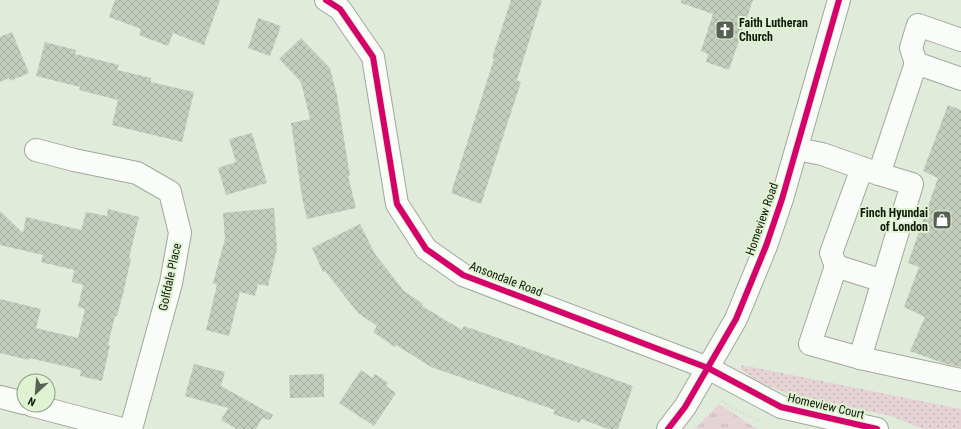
<svg xmlns="http://www.w3.org/2000/svg" width="961" height="429" font-family="'Roboto Condensed',sans-serif">
<style>
.grass{fill:url(#grass-dots)}
.park{fill:url(#park-tufts)}
.building{fill:url(#building-cross-hatch)}
.lines{fill:none;stroke-linecap:round;stroke-linejoin:round}
.minor-casing{stroke:#a0a89b;stroke-width:24}
.path{stroke:#dbded8;stroke-width:2.5;stroke-dasharray:2 2;stroke-linecap:butt}
.minor{stroke:#fafcf9;stroke-width:22}
.cycleway-casing{stroke:#dff3d2;stroke-width:8}
.cycleway{stroke:#d6006c;stroke-width:6}
.labels{text-anchor:middle;dominant-baseline:central;stroke-width:4;stroke-linejoin:round;paint-order:stroke}
.poi-label{font-size:12px;font-weight:bold;fill:#11170c;stroke:#dff3d2;text-anchor:start}
.street-label{font-size:12px;fill:#11170c;stroke:#dff3d2}
</style>
<defs>
<pattern id="grass-dots" width="8" height="8" patternUnits="userSpaceOnUse"><rect width="8" height="8" fill="#e5d3d6"/><path d="M2 2h.1M6 6h.1" fill="none" stroke="#c3b4b6" stroke-width="1.8" stroke-linecap="round"/></pattern>
<pattern id="park-tufts" width="24" height="20" patternUnits="userSpaceOnUse"><rect width="24" height="20" fill="#e5d3d6"/><path d="M3 7l-1-3M5 7V3M7 7l1-3M15 17l-1-3M17 17v-4M19 17l1-3" fill="none" stroke="#c3b4b6"/></pattern>
<pattern id="building-cross-hatch" width="8" height="8" patternUnits="userSpaceOnUse"><rect width="8" height="8" fill="#c4cdbe"/><path d="M0 0l8 8M0 8l8-8" fill="none" stroke="#a7afa2"/></pattern>
</defs>
<rect width="100%" height="100%" fill="#e0ebda"/>
<path class="grass" d="M742,365L961,409V429C949,429 936,429 924,429C915,427 901,419 890,416C839,403 783,402 740,369Z"/>
<path class="park" d="M719,404L757,429H695Z"/>
<g class="building">
<path d="M115,0H220L204,45L173,33L168,46L139,35L141,29L109,17Z"/>
<path d="M511,0H542L517,80L521,82L481,204L451,193L494,59L492,58Z"/>
<path d="M681,0H753L729,70L706,62L708,54L701,51L713,14L681,3Z"/>
<path d="M258,18L281,26L270,56L248,48Z"/>
<path d="M12,32L29,73L10,81L9,78L0,82V37Z"/>
<path d="M301,38L330,68L337,96L350,176H348L356,208L307,219L302,197L291,123L310,119L301,82L279,59Z"/>
<path d="M45,42L76,50L75,54L119,65L117,70L151,78V82L194,92L182,142L112,125L118,100L79,90L80,87L36,76Z"/>
<path d="M948,105L961,110V367L943,363L910,351L925,317L904,307L919,267L908,263L938,178L923,171Z"/>
<path d="M252,133L267,183L226,195L218,168L236,162L229,139Z"/>
<path d="M274,208L277,249L268,286L258,284L255,296L240,292L229,336L206,330L217,285L213,283L225,239L223,213Z"/>
<path d="M108,209L139,217L129,258L131,259L123,294L117,316H115L108,345H110L102,381L80,376L81,370L29,358V360L0,353V299L41,309L36,328L78,338L85,309L78,307L83,285L72,282L74,270L41,262L43,255L0,245V211L23,233L26,217L81,230L86,212L107,216Z"/>
<path d="M360,224L375,254L404,291L423,304L422,306L462,330L464,326L633,386L618,429H608L581,419L580,423L553,414L555,410L431,367L396,345L395,347L373,332L377,326L358,313L325,271L323,272L312,248Z"/>
<path d="M194,364L225,372L221,386L273,415L270,420L262,418L256,429H237L221,420L228,408L185,396Z"/>
<path d="M361,370L372,378L375,374L388,383L386,386L396,393L374,426L339,403Z"/>
<path d="M324,374V397L290,398L289,375Z"/>
</g>
<g class="lines">
<defs>
<g id="minor">
<path d="M326,0L340,9L373,57L397,204L426,249L463,275L708,368L781,407L877,429"/>
<path d="M916,63L911,48L918,25L961,40"/>
<path d="M797,149L822,154L879,174L916,63L961,79"/>
<path d="M36,150L74,160L137,173L170,192L180,233L171,283L131,429"/>
<path d="M862,168L831,253L836,266L810,344L860,358L912,184L879,174"/>
<path d="M836,266L883,281"/>
<path d="M860,358L961,380"/>
<path d="M0,397L24,403"/>
<path d="M31,405L122,429"/>
<path d="M668,429L685,407L736,319L766,246L782,199L839,0"/>
</g>
</defs>
<use href="#minor" class="minor-casing"/>
<path class="path" d="M722,401L734,409L760,421"/>
<use href="#minor" class="minor"/>
<defs>
<g id="cycleway">
<path d="M326,0L340,9L373,57L397,204L426,249L463,275L708,368L781,407L877,429"/>
<path d="M668,429L685,407L736,319L766,246L782,199L839,0"/>
</g>
</defs>
<use href="#cycleway" class="cycleway-casing"/>
<use href="#cycleway" class="cycleway"/>
</g>
<defs>
<symbol id="church-square" viewBox="-11 -11 22 22"><rect x="-9" y="-9" width="18" height="18" rx="4" fill="#596154" stroke="#dff3d2"/><path d="M-1.2-6h2.4v3.5h3.3v2.4h-3.3V6h-2.4V-.1h-3.3v-2.4h3.3Z" fill="#fff"/></symbol>
<symbol id="shop-square" viewBox="-11 -11 22 22"><rect x="-9" y="-9" width="18" height="18" rx="4" fill="#596154" stroke="#dff3d2"/><path d="M-5-2.5h2.3a2.7 3.5 0 0 1 5.4 0H5L5.5 6h-11ZM-1.5-2.5h3a1.5 2.3 0 0 0-3 0Z" fill="#fff"/></symbol>
</defs>
<g fill-rule="evenodd">
<use href="#church-square" x="714" y="19" width="22" height="22"/>
<use href="#shop-square" x="931" y="209" width="22" height="22"/>
</g>
<g class="labels">
<g class="poi-label">
<text x="739" y="23">Faith Lutheran<tspan x="739" dy="14">Church</tspan></text>
<text x="928" y="213" text-anchor="end">Finch Hyundai<tspan x="928" dy="14">of London</tspan></text>
</g>
<g class="street-label">
<text transform="translate(762 219) rotate(-71)">Homeview Road</text>
<text transform="translate(170 277) rotate(-78)">Golfdale Place</text>
<text transform="translate(506 279) rotate(21)">Ansondale Road</text>
<text transform="translate(826 406) rotate(13)">Homeview Court</text>
</g>
</g>
<g transform="translate(36 393) rotate(206)"><circle r="19" fill="#dff3d2" stroke="#8d9b83"/>
<path d="M0-3L7 15L0 10L-7 15Z" fill="#596154"/>
<text y="-6" font-size="11" font-weight="bold" text-anchor="middle" fill="#11170c">N</text>
</g>
</svg>
